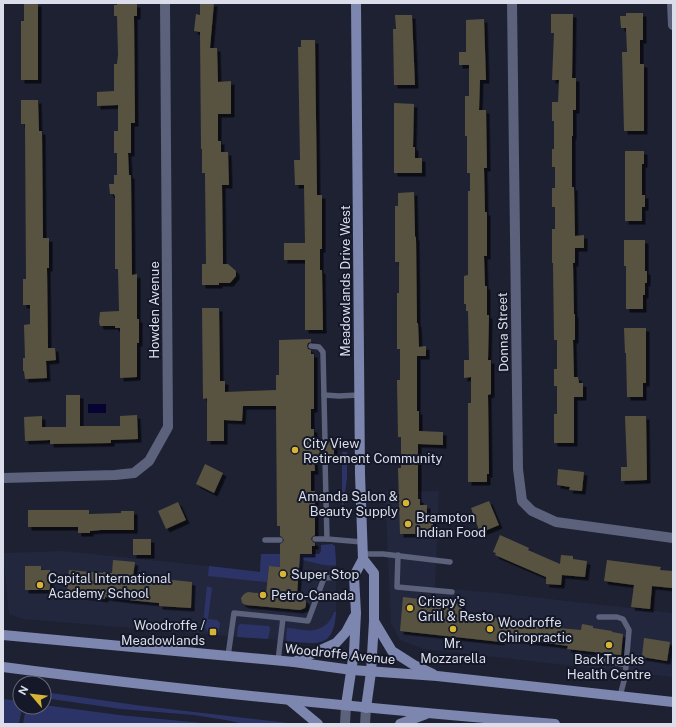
<svg xmlns="http://www.w3.org/2000/svg" width="676" height="727" font-family="'Public Sans',sans-serif">
<style>
.built{fill:#23273e}
.green{fill:#2c3467}
.water{fill:#060232}
.building{fill:#59533f;filter:url(#shadow)}
.lines{fill:none;stroke-linecap:round;stroke-linejoin:round}
.service{stroke:#5c627b;stroke-width:5.5}
.minor{stroke:#5c627b;stroke-width:10}
.tertiary{stroke:#5c627b;stroke-width:10}
.secondary{stroke:#7d86ae;stroke-width:10}
.poi-dot{fill:#d7b434;stroke:#141828;stroke-width:1.5}
.labels{text-anchor:middle;dominant-baseline:central;stroke-width:4;stroke-linejoin:round;paint-order:stroke}
.street-label{font-size:13px;fill:#dbdeea;stroke:#141828}
.poi-label{font-size:13px;fill:#dbdeea;stroke:#141828;text-anchor:start}
</style>
<defs>
<filter id="shadow"><feDropShadow dx="3.5" dy="3.5" stdDeviation="0" flood-color="#0009"/></filter>
</defs>
<rect width="100%" height="100%" fill="#1d2132"/>
<g class="built">
<path d="M439,491L435,588L498,593L673,613V677L424,649L400,640L391,623L385,492Z"/>
<path d="M62,551L209,566L260,572V561L336,556V612L334,627L331,634L326,639L321,642L314,643L23,619L9,614L3,553Z"/>
</g>
<g class="green">
<path d="M342,452H347V478L343,508L342,507Z"/>
<path d="M332,544L335,546L336,565C326,567 313,562 303,560L301,569L269,566L267,582L208,576L209,566L260,572L261,554H319L321,551V545Z"/>
<path d="M207,586L212,588L208,619L217,620L220,623L219,630L217,636L214,635V631H207L203,624Z"/>
<path d="M334,612H336C334,649 317,644 287,641L286,638L287,628C303,629 315,635 328,623C331,619 333,616 334,612Z"/>
<path d="M240,624L269,626L270,629L268,639L237,637L238,626Z"/>
<path d="M44,692L143,706L297,724H244L226,720L194,715L121,709L44,698Z"/>
<path d="M3,699L20,701V707H22L19,724H3Z"/>
<path d="M44,705L119,715L213,724H23L26,707H44Z"/>
</g>
<rect class="water" x="88" y="404" width="18" height="9"/>
<g class="building">
<path d="M24,3H38V80H21V21H24Z"/>
<path d="M117,3H134V4H137V16H134L135,123H131V153H128L129,175H131L132,275L137,274V319H139V343H137V377L120,378V328H115V326H100L99,322L100,312L119,311L118,269H115V196L114,194H110L109,184H114V175H117V153H114V131H118V105L97,106V92L114,91V64H117L118,55L117,16H114V5H117Z"/>
<path d="M200,3H214L210,48H217L218,82L231,81V114H218V141H221V152H228L229,185H222L223,264H228L236,271V276L230,283H219V285H202V264H206L205,173H202V149H201L200,32L194,31L196,14L200,15Z"/>
<path d="M626,13H643V40H640V64H644V131H624L622,52H627L626,28H621L620,16H626Z"/>
<path d="M551,14H573L572,78H576V110H573V136H572V187H574L575,236L584,235V248H575V263H573L574,314H575V340H573L574,377H578L579,383H583V397H574V443H554V414H557V386H554V369H557V340H554L553,263H552V229H555V207H552V188H555V167H552V149H554V121H552V102H558L559,80H552L554,33H551Z"/>
<path d="M395,15H412L415,85H394L393,29H396Z"/>
<path d="M484,19L486,80H480L479,110H486L487,168H484L485,212H487V256H484L485,286H487V315H489L488,360H491V394L488,395L489,474H487V482H468V403H471V377L464,378V360H469L468,311H466V304H464V276L468,275V191H470V173H467V136H465V96H469V65H459V52H466V20Z"/>
<path d="M301,40H315L317,195H322V249H320V270H322L323,330H305V260H284V243H305L304,185H295L294,160H300L298,47H301Z"/>
<path d="M21,100H38L39,131H42L43,238H49V268H47L48,348H55L56,360L46,361L47,378L25,379L24,371H23V358H25L24,325L30,324V305H23V279H26L25,124H21Z"/>
<path d="M394,103L414,104L413,147H415V158H422V173H394Z"/>
<path d="M625,151H644V164H642V195H645V207H642V221H625Z"/>
<path d="M414,192L415,236L416,238L417,323H418L419,347L426,346V356H417V411H419V431L443,432V445L418,444V499H420V505H427V516H433V534H400L398,468H401V437H398L397,380H400V349H397V293H399V262H395V206H398V193Z"/>
<path d="M624,240H645V271H647V283H645V295H643V309H626V266H624Z"/>
<path d="M202,308H219L220,381H225V392L276,390V375H279V340L311,339V342L308,343L307,346L308,349L311,350V354H314V409H311V429H314V442H321L325,446L328,445L329,442H334V458H329L325,455L321,458H314L315,471H311V491H315V535L312,537L311,539L313,542L315,543V546H312V554H300L297,594L306,601V605L305,608L300,610L246,605L242,603L241,598L244,594L248,592L266,594L269,566L280,567V544L283,542L284,540L282,537L280,536V526H277L276,406H243L242,421L224,420V441H207V398L203,399Z"/>
<path d="M624,328H646V383H643V397H627L626,353H625Z"/>
<path d="M66,395H80V426H120V416L137,415L138,439L111,440V443L50,444V440L25,441L24,417L42,416V427H66Z"/>
<path d="M625,416H646L647,480L621,481V467H627Z"/>
<path d="M205,464L223,473L214,493L196,484Z"/>
<path d="M558,469L584,472L582,491L569,490L570,487L557,485Z"/>
<path d="M489,501L499,525L480,533L471,508Z"/>
<path d="M178,502L186,520L166,529L158,511Z"/>
<path d="M28,510H89V514L121,513V511H134V530H101L90,531V533H78V527H28Z"/>
<path d="M500,535L529,548L528,550L560,564L561,555L573,556V559L587,561L585,577L562,575L561,585L546,584V577L495,555L496,553L493,552Z"/>
<rect x="133" y="539" width="18" height="16"/>
<path d="M113,560L135,562L133,576L192,582L191,608L159,606V603L129,600L105,597V599L67,594L69,570L103,573V572L112,573Z"/>
<path d="M607,560L661,567L660,570L673,571L672,588L652,586L650,609L631,607L634,585L604,581Z"/>
<path d="M25,566H41V570H50V590H25Z"/>
<path d="M403,597L462,604L461,613L520,621V619L546,622V627L581,630L582,624L593,626V628L612,631V632L623,634L621,655L567,649L568,646L554,644L501,638V642L400,631Z"/>
<path d="M644,638L670,642L667,661L642,657Z"/>
</g>
<g class="lines">
<g class="service">
<path d="M311,346L319,347L323,352L325,442"/>
<path d="M324,395L339,396L359,395"/>
<path d="M325,459L327,539L362,542"/>
<path d="M315,539H327"/>
<path d="M265,540H280"/>
<path d="M363,554H383L450,562"/>
<path d="M398,555L397,587L452,592"/>
<path d="M599,617H617L623,619L629,630L625,677L620,696"/>
<path d="M283,618L308,621L324,578L354,576"/>
<path d="M228,656L234,613L283,618L278,661"/>
<path d="M599,659L626,665"/>
</g>
<g class="minor">
<path d="M512,3L518,469L522,501L532,511L556,522L673,538"/>
<path d="M672,3L673,25"/>
<path d="M3,478L115,475L134,473L149,461L168,427L165,3"/>
</g>
<g class="tertiary">
<path d="M345,724L346,705"/>
<path d="M365,724L366,708"/>
</g>
<g class="secondary">
<path d="M363,559L374,573V621L371,672L366,708"/>
<path d="M374,621L392,651L414,665L433,674"/>
<path d="M3,635L294,662L352,670L437,676L673,702"/>
<path d="M294,662L336,643L346,632L354,617"/>
<path d="M3,667C186,691 371,709 555,724"/>
<path d="M289,700L318,724"/>
<path d="M346,705L354,652L356,613L354,576L363,559L360,474L356,3"/>
<path d="M400,724L426,714"/>
</g>
</g>
<g class="poi-dot">
<circle cx="295" cy="450" r="4"/>
<circle cx="406" cy="503" r="4"/>
<circle cx="408" cy="524" r="4"/>
<circle cx="283" cy="574" r="4"/>
<circle cx="40" cy="585" r="4"/>
<circle cx="263" cy="595" r="4"/>
<circle cx="410" cy="608" r="4"/>
<circle cx="453" cy="629" r="4"/>
<circle cx="490" cy="629" r="4"/>
<rect x="209" y="628" width="8" height="8" rx="2"/>
<circle cx="609" cy="645" r="4"/>
</g>
<g class="labels">
<g class="street-label">
<text transform="translate(345 281) rotate(-90)">Meadowlands Drive West</text>
<text transform="translate(154 310) rotate(-90)">Howden Avenue</text>
<text transform="translate(503 332) rotate(-91)">Donna Street</text>
<text transform="translate(340 654) rotate(6)">Woodroffe Avenue</text>
</g>
<g class="poi-label">
<text x="303" y="443">City View<tspan x="303" dy="15">Retirement Community</tspan></text>
<text x="398" y="496" text-anchor="end">Amanda Salon &amp;<tspan x="398" dy="15">Beauty Supply</tspan></text>
<text x="416" y="517">Brampton<tspan x="416" dy="15">Indian Food</tspan></text>
<text x="291" y="574">Super Stop</text>
<text x="48" y="578">Capital International<tspan x="48" dy="15">Academy School</tspan></text>
<text x="271" y="595">Petro-Canada</text>
<text x="418" y="601">Crispy's<tspan x="418" dy="15">Grill &amp; Resto</tspan></text>
<text x="498" y="622">Woodroffe<tspan x="498" dy="15">Chiropractic</tspan></text>
<text x="205" y="625" text-anchor="end">Woodroffe /<tspan x="205" dy="15">Meadowlands</tspan></text>
<text x="453" y="643" text-anchor="middle">Mr.<tspan x="453" dy="15">Mozzarella</tspan></text>
<text x="609" y="659" text-anchor="middle">BackTracks<tspan x="609" dy="15">Health Centre</tspan></text>
</g>
</g>
<rect width="676" height="727" fill="none" stroke="#dbdeea" stroke-width="8"/>
<g transform="translate(32 695) rotate(298)"><circle r="19" fill="#141828" stroke="#646776"/>
<path d="M0-3L7 15L0 10L-7 15Z" fill="#d7b434"/>
<text y="-6" font-size="11" font-weight="bold" text-anchor="middle" fill="#dbdeea">N</text>
</g>
</svg>
